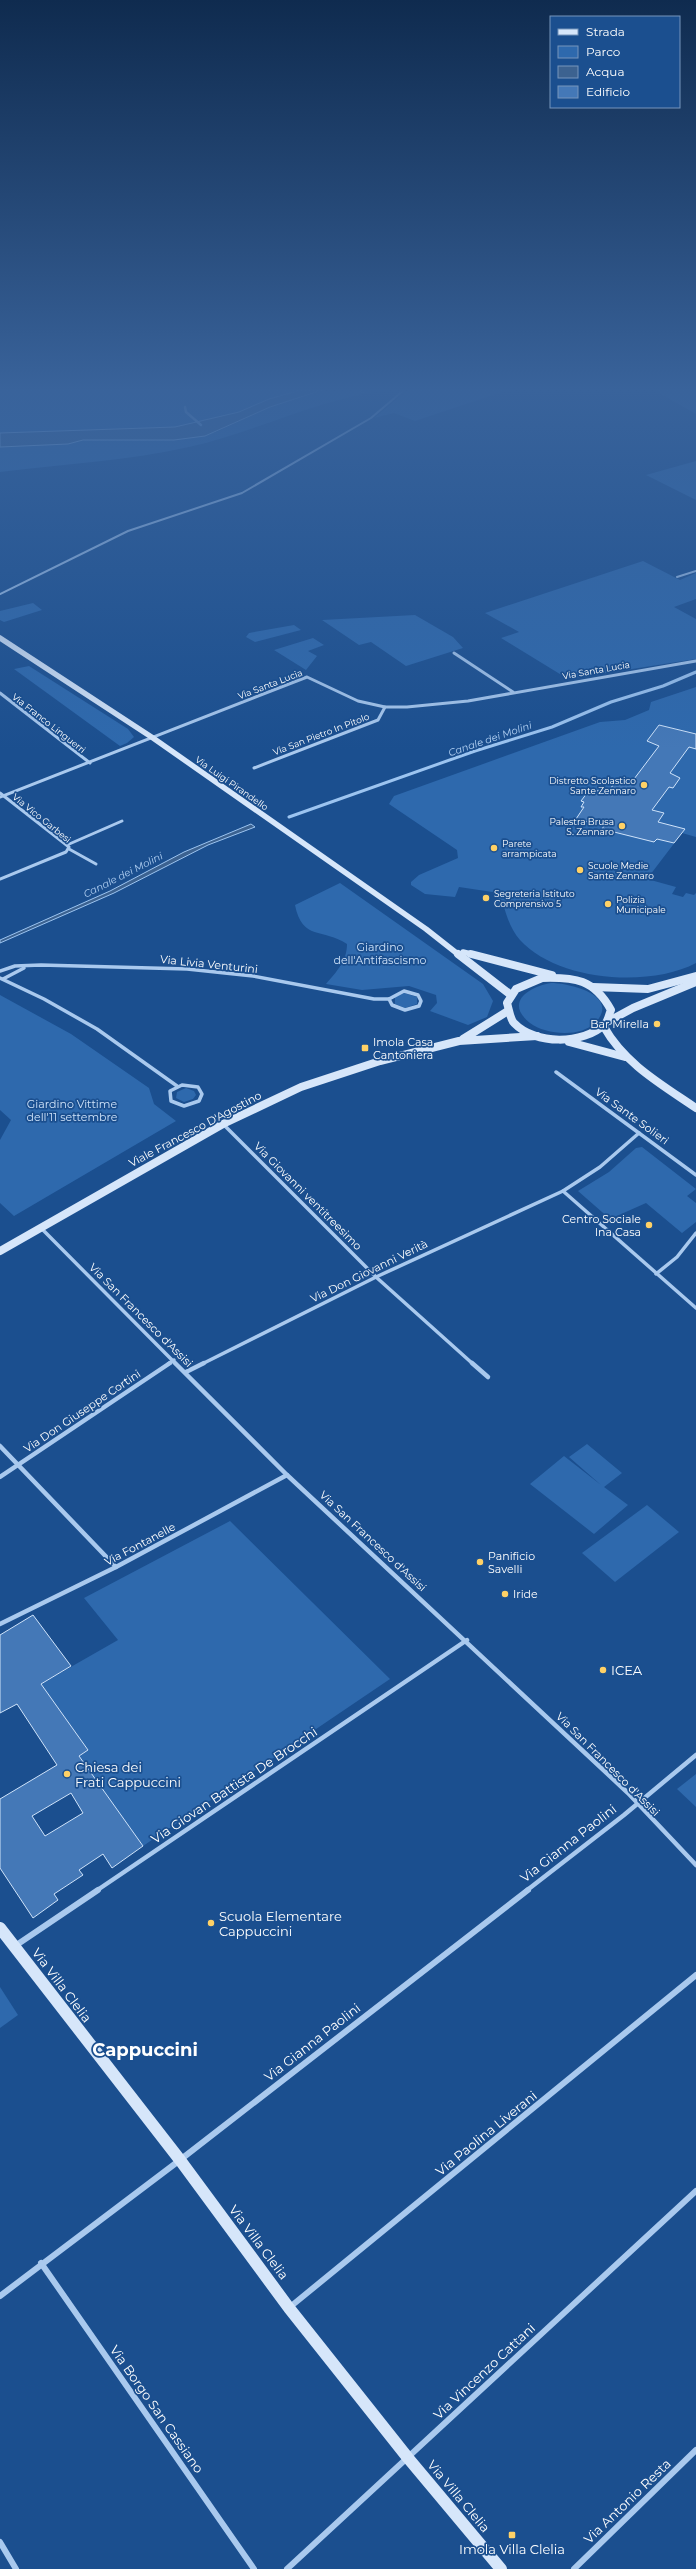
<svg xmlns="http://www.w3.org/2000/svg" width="696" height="2569" font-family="Montserrat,sans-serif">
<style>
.green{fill:#2e69ad}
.water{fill:#3c6290;stroke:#9cc4f0}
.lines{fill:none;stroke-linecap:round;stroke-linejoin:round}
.stream-far1{stroke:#9cc4f0;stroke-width:2.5}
.stream{stroke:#9cc4f0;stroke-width:3}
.building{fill:#4478b7;stroke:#cfe3fa;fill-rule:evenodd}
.street-far4{stroke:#a9c9ee;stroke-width:2}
.street-far3{stroke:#a9c9ee;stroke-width:3}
.street-far2{stroke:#a9c9ee;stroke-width:3.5}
.street-far1{stroke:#a9c9ee;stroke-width:4.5}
.street{stroke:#a9c9ee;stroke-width:6}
.secondary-far2{stroke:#d6e6fa;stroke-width:5.5}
.secondary-far1{stroke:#d6e6fa;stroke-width:8}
.secondary{stroke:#d6e6fa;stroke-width:12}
.poi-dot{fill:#ffd166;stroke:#1b4f8f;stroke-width:1.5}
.labels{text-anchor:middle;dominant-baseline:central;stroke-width:3.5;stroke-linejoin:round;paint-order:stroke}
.far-street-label{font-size:9px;fill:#fff;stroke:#1b4f8f}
.far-poi-label{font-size:9px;fill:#fff;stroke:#1b4f8f;text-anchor:start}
.far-water-label{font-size:10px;font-style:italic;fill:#b5d3f5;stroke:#1b4f8f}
.park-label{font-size:11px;fill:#cfe3fa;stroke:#1b4f8f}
.street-label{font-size:11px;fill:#fff;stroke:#1b4f8f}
.poi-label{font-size:11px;fill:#fff;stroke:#1b4f8f;text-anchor:start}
.near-poi-label{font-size:13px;fill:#fff;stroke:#1b4f8f;text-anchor:start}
.near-street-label{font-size:13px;fill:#fff;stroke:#1b4f8f}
.near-district-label{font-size:18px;font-weight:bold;fill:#fff;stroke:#1b4f8f}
</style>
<rect width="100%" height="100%" fill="#1b4f8f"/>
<g class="green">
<path d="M0,390H301L269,399L239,412L175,427L0,433Z"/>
<path d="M387,390C318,399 256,432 189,447C127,461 63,464 0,472V447L68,444L83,440L193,438L216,432L270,407L319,391Z"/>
<path d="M408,390H508L415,421L394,413L374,418Z"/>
<path d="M654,390H696V414Z"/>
<path d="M696,461V500L646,475Z"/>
<path d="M643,561L680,580L696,573V599L674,607L696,619V659L568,679L501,638L519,632L485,613Z"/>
<path d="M33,603L42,610L4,622L0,620V611Z"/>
<path d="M415,615L453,637L463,648L406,666L371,642L359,645L322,620Z"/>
<path d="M294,625L301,630L255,642L246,637L249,633Z"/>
<path d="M313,638L324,645L308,651L317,656L306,670L274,650Z"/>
<path d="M29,666L128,729L134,737L127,743L120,746L14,669Z"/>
<path d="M696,687V837L682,833L647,879L676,887L672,894L683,897L686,893L694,895L696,893V963C649,988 557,981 520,940C511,930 507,917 503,904L496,903L499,893L459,887L455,897L425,894L411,885V882L419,875L458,858L457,850L389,804L394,796L600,722L625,720L649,710L651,702Z"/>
<path d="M340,883L483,984L493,1001L487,1017L468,1025L430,1011L437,1003L436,995L409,986L362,990L326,984C337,971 347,961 347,944C323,928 302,941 295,905Z"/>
<path d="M551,983C569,983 620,995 596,1022C581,1038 546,1035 530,1023C504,1002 529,987 551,983Z"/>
<path d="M404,993L417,997V1004L405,1008L395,1004V997Z"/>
<path d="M0,995L71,1034L149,1088L154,1104L176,1121L14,1216L0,1203V1140L11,1120L0,1110Z"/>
<path d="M186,1088L194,1091L196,1095L193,1099L184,1102L176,1098L177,1092Z"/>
<path d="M642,1147L696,1189L687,1196L696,1203V1222L682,1233L646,1203L610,1219L578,1191L609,1172L636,1148Z"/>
<path d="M587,1444L622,1473L604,1487L628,1505L594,1534L530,1484L564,1456L601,1485L569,1457Z"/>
<path d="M647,1505L679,1532L615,1582L582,1553Z"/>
<path d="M230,1521L390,1679L143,1846L79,1756L88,1750L41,1684L118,1640L84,1598Z"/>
<path d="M696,1774V1807L677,1789Z"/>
<path d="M0,1987L18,2015L0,2028Z"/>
</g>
<g class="water">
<path d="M301,390H322L270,407L205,436L174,440H83L68,444L0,447V433L175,427L239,412L269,399Z"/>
<path d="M251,824L255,827L208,845L114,893L0,943V940L110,891L184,852Z"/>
</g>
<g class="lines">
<g class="stream-far1">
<path d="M360,390L363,392"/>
<path d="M185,407L186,412L201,425"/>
</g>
<path class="stream" d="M289,817L475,751L552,727L611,702L663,686L696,672"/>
</g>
<g class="building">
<path d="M659,725L696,734V749L689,747L670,773L680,778L673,788L669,787L652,810L664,813L658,822L685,829L674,843L657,839L654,842L602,829L604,826L576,819L584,807H581L584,802L581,801L590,789L607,793L617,780L631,783L659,746L647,741Z"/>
<path d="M33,1615L71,1666L41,1684L88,1750L79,1756L143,1846L112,1868L103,1854L79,1870L83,1875L54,1894L58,1900L33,1918L0,1868V1799L57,1765L17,1704L0,1713V1635ZM71,1793L83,1813L45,1836L32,1816Z"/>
</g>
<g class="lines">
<g class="street-far4">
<path d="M677,577L696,571"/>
<path d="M0,594L128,531L242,493L371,418L404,390"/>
</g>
<g class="street-far3">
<path d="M454,653L513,692"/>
<path d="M0,693L90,763"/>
<path d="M254,768L378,720L385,707"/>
<path d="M0,793L69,847L66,852L0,879"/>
<path d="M0,797L307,677L358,701L385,707H407L468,701L696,661"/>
<path d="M67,845L122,821"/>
<path d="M69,849L96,864"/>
</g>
<g class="street-far2">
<path d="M0,971L15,966L41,965L187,969L253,976L374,999H389"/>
<path d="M0,978L44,999L97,1029L177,1086"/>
<path d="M3,979L24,968"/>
<path d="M404,991L418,995L421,1001L419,1006L405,1010L392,1005L389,999Z"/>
<path d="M556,1072L696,1175"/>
<path d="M182,1085L198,1087L202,1094L199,1101L184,1106L171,1101L170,1091Z"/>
<path d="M223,1124L376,1277L473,1364"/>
<path d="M563,1191L696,1308"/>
<path d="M41,1228L176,1364"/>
<path d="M656,1274L677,1257L696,1233"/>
<path d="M168,1364L174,1360"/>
<path d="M202,1364L376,1277L563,1191L600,1167L639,1133"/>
</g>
<g class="street-far1">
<path d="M175,1363L287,1475L628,1793L696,1865"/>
<path d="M472,1363L488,1377"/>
<path d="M186,1372L204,1363"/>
<path d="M0,1446L116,1567"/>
<path d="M0,1477L170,1363"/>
<path d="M0,1624L116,1567L287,1475"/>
<path d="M96,1891L467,1640"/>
<path d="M526,1891L624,1815L696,1755"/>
</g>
<g class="street">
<path d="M15,1946L98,1890"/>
<path d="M41,2263L254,2569"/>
<path d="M0,2296L180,2160L528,1890"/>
<path d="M290,2307L696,1975"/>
<path d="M0,2542L16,2569"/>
<path d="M287,2569L696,2191"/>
<path d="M574,2569L696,2450"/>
</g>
<g class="secondary-far2">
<path d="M0,638L153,738L426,929L459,955"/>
<path d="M463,952L475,955"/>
</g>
<g class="secondary-far1">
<path d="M458,954L511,995"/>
<path d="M471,954L552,975"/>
<path d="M542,978C575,977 594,979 611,1010C609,1014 608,1021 605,1024C583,1045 535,1045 514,1023C510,1019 509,1009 507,1003L516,989Z"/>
<path d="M593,987L648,989L696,976"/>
<path d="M609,1021L633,1008L696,982"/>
<path d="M604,1027C625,1064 661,1084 696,1108"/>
<path d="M463,1039L508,1011"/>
<path d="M569,1042L625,1057"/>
<path d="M0,1251L223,1124L301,1087L380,1061L459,1041L537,1036"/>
</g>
<path class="secondary" d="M0,1928L180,2160L289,2308L408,2458L501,2569"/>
</g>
<linearGradient id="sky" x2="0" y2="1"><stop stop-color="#0f2b4f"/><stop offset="0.52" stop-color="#39639b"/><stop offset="1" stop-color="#39639b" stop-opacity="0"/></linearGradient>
<rect width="696" height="750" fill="url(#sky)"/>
<g class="poi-dot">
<circle cx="644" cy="785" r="4"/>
<circle cx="622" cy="826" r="4"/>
<circle cx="494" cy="848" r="4"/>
<circle cx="580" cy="870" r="4"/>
<circle cx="486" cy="898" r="4"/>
<circle cx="608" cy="904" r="4"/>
<circle cx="657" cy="1024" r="4"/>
<rect x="361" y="1044" width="8" height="8" rx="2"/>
<circle cx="649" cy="1225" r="4"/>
<circle cx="480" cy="1562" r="4"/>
<circle cx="505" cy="1594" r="4"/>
<circle cx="603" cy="1670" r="4"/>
<circle cx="67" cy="1774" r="4"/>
<circle cx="211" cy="1923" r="4"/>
<rect x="508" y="2531" width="8" height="8" rx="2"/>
</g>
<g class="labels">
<g class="far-street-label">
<text transform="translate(596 670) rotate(-10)">Via Santa Lucia</text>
<text transform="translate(270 684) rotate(-21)">Via Santa Lucia</text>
<text transform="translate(49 723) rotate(38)">Via Franco Linguerri</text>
<text transform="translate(321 734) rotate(-21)">Via San Pietro In Pitolo</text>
<text transform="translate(232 783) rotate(35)">Via Luigi Pirandello</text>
<text transform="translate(42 818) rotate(39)">Via Vico Garbesi</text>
</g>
<g class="far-poi-label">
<text x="636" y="780" text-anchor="end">Distretto Scolastico<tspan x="636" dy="10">Sante Zennaro</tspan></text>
<text x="614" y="821" text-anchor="end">Palestra Brusa<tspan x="614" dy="10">S. Zennaro</tspan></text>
<text x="502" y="843">Parete<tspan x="502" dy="10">arrampicata</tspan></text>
<text x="588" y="865">Scuole Medie<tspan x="588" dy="10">Sante Zennaro</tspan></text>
<text x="494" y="893">Segreteria Istituto<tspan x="494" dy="10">Comprensivo 5</tspan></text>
<text x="616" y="899">Polizia<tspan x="616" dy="10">Municipale</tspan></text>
</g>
<g class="far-water-label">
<text transform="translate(490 739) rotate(-19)">Canale dei Molini</text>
<text transform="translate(123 875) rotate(-27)">Canale dei Molini</text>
</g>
<g class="park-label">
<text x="380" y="947">Giardino<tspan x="380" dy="13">dell'Antifascismo</tspan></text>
<text x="72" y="1104">Giardino Vittime<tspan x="72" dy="13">dell'11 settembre</tspan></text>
</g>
<g class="street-label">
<text transform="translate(209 964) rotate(6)">Via Livia Venturini</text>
<text transform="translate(632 1116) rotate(36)">Via Sante Solieri</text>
<text transform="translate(195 1129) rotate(-28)">Viale Francesco D'Agostino</text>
<text transform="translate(308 1196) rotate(45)">Via Giovanni ventitreesimo</text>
<text transform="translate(369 1271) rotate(-26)">Via Don Giovanni Verità</text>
<text transform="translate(141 1315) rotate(45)">Via San Francesco d'Assisi</text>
<text transform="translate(82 1411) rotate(-34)">Via Don Giuseppe Cortini</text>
<text transform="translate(373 1541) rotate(43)">Via San Francesco d'Assisi</text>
<text transform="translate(140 1544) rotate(-28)">Via Fontanelle</text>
<text transform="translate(608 1764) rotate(45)">Via San Francesco d'Assisi</text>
</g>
<g class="poi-label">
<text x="649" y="1024" text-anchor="end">Bar Mirella</text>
<text x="373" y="1042">Imola Casa<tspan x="373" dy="13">Cantoniera</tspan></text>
<text x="641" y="1219" text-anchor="end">Centro Sociale<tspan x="641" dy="13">Ina Casa</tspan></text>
<text x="488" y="1556">Panificio<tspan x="488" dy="13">Savelli</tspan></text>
<text x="513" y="1594">Iride</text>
</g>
<g class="near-poi-label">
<text x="611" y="1670">ICEA</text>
<text x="75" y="1767">Chiesa dei<tspan x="75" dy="15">Frati Cappuccini</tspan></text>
<text x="219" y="1916">Scuola Elementare<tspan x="219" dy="15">Cappuccini</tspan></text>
<text x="512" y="2549" text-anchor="middle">Imola Villa Clelia</text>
</g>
<g class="near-street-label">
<text transform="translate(234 1785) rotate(-34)">Via Giovan Battista De Brocchi</text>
<text transform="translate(568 1843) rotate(-38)">Via Gianna Paolini</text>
<text transform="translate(62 1985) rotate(53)">Via Villa Clelia</text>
<text transform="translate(312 2042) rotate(-38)">Via Gianna Paolini</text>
<text transform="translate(486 2133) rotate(-39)">Via Paolina Liverani</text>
<text transform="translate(259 2242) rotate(53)">Via Villa Clelia</text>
<text transform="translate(484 2371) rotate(-43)">Via Vincenzo Cattani</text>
<text transform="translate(157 2409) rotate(55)">Via Borgo San Cassiano</text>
<text transform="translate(459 2496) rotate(50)">Via Villa Clelia</text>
<text transform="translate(627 2501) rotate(-44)">Via Antonio Resta</text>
</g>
<g class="near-district-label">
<text x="145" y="2050">Cappuccini</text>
</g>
</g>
<rect x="550" y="16" width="130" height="92" fill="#1b4f8f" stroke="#7695bc"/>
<rect x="558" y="29" width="20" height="6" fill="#d6e6fa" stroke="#7695bc"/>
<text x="586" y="36" font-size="12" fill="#ffffff">Strada</text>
<rect x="558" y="46" width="20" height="12" fill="#2e69ad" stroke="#7695bc"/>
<text x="586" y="56" font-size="12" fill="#ffffff">Parco</text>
<rect x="558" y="66" width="20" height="12" fill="#3c6290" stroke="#7695bc"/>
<text x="586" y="76" font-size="12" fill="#ffffff">Acqua</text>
<rect x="558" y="86" width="20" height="12" fill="#4478b7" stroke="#7695bc"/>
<text x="586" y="96" font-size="12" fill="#ffffff">Edificio</text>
</svg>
